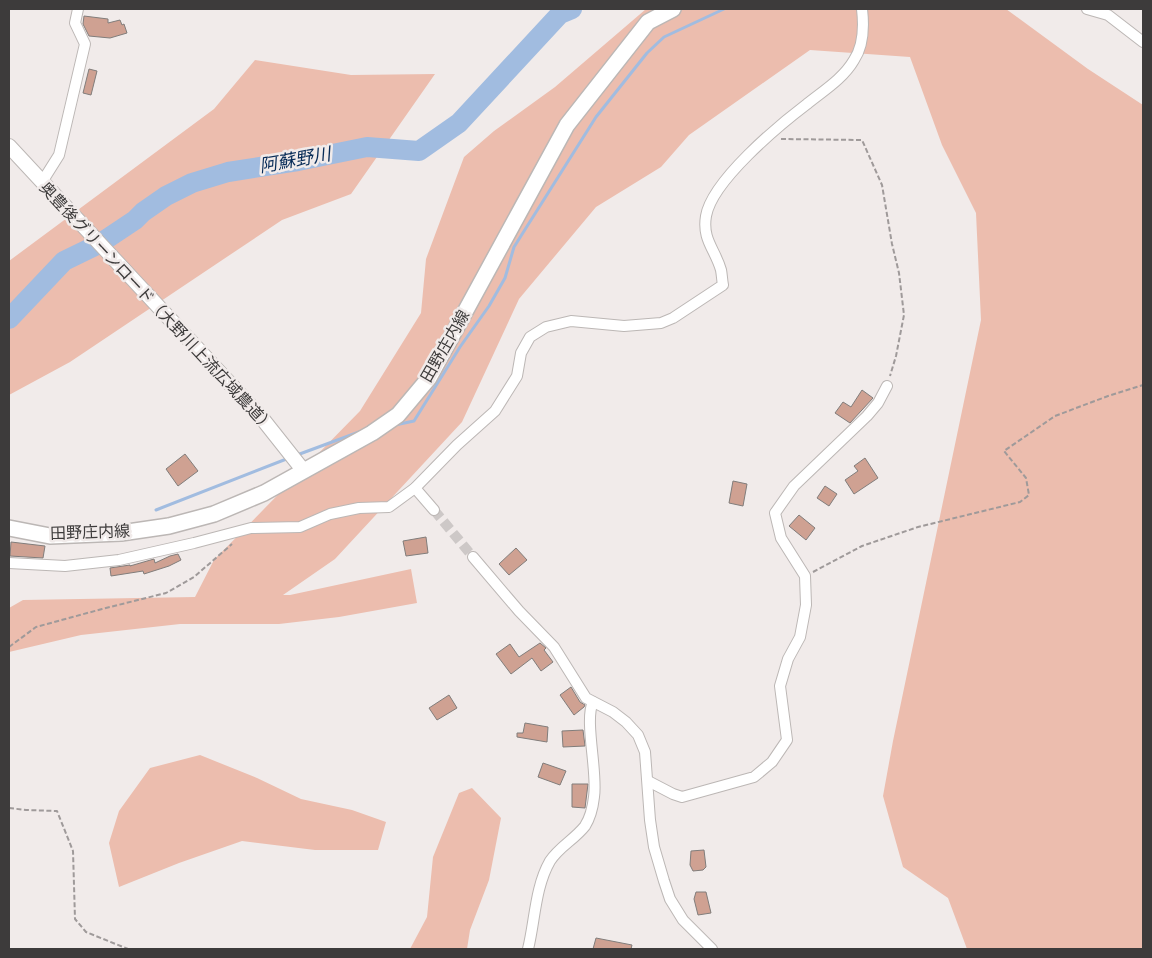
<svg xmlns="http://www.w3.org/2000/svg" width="1152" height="958" font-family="Helvetica,'Noto Sans JP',sans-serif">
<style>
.green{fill:#ecbdae}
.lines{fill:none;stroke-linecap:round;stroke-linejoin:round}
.stream{stroke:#a1bce0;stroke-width:3}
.river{stroke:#a1bce0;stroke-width:20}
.building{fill:#cfa192;stroke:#817d7b}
.minor-tunnel{stroke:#cdc8c7;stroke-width:10;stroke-dasharray:10 5;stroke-linecap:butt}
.minor-casing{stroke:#bcb7b5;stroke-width:12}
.tertiary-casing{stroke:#bcb7b5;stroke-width:16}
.secondary-casing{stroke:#bcb7b5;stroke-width:18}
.path{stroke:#9f9a9a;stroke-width:2;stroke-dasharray:5 2.5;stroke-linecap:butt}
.minor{stroke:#fff;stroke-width:10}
.tertiary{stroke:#fff;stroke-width:14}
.secondary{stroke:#fff;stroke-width:15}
.labels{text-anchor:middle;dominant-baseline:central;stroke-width:5;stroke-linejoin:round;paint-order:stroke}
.street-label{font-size:16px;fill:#3d3b3b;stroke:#f1ebea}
.water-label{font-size:18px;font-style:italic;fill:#072b57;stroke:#f1ebea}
</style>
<rect width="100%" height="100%" fill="#f1ebea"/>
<g class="green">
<path d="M646,9H1006L1088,69L1143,105V949H967L948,898L903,867L883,796L893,741L981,320L976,213L942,145L910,57L810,50L689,135L661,167L596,207L519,299L462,422L335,559L283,595H290L411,569L417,603L339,617L279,624H180L81,635L9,652V608L23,600L195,597L214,560L360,411L421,313L426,259L464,157L494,131L555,87Z"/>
<path d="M255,60L351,75L435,74L351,194L282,220L70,362L9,395V261L214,109Z"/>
<path d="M200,755L257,778L301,799L352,810L386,822L378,850H315L242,841L179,863L119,887L109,843L119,811L150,768Z"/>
<path d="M472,788L501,818L489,880L470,930L467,949H410L427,917L433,857L459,793Z"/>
</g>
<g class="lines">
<g class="stream">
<path d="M395,425L414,421L460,347L489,306L505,278L514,247L596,117L647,53L664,37L724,9"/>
<path d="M297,455L359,432"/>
<path d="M156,510L289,458"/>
</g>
<path class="river" d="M9,319L64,261L99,244L135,220L143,212L166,196L192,183L228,172L298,161L367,147L419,151L459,123L560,14L572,9"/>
</g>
<g class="building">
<path d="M84,16L108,19V23L120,20L122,25L124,24L127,33L110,38L89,36L83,24Z"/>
<path d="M89,69L97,71L91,95L83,93Z"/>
<path d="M862,390L873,398L850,423L835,413L843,402L851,407Z"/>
<path d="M185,454L198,471L178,486L166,469Z"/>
<path d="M865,458L878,478L854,494L845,480L858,471L854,466Z"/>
<path d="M733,481L747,484L743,506L729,503Z"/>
<path d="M825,486L837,494L829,506L817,498Z"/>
<path d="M799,515L815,528L806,540L789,526Z"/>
<path d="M426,537L428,553L406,556L403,541Z"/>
<path d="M11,542L45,546L43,558L10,556Z"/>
<path d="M516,548L527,560L509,575L499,564Z"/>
<path d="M178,554L181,560L169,566L144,574L143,571L111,576L110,568L130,565V566L154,559L155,563L170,556Z"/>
<path d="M540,643L546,648L544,650L553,662L541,671L532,658L511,674L496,654L510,644L519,657Z"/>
<path d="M571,687L580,702L585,705L584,707L574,715L560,695Z"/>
<path d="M449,695L457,708L437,720L429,708Z"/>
<path d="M525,723L548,727L547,742L517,737V733H523Z"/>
<path d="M583,730L585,746L563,747L562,731Z"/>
<path d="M543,763L566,771L560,785L538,777Z"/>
<path d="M572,784H588L585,808L572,807Z"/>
<path d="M704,850L706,867L703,870L693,871L690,865L691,851Z"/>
<path d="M696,892H706L711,913L698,915L694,899Z"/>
<path d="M596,938L632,945L631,949H593Z"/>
</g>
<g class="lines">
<path class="minor-tunnel" d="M434,510L473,557"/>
<defs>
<g id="minor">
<path d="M1087,9L1108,15L1143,42"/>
<path d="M42,182L59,155L85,44L75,23L78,9"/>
<path d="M415,488L434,510"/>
<path d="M473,557L519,611L554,647L586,698L613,712L626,722L638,735L645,752L650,820L654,847L664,881L670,899L683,920L712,949"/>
<path d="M9,563L65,566L119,560L194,543L251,528L300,527L330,514L359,508L389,507L415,488L457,445L495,411L517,376L521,353L530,337L546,327L571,321L624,326L661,323L673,318L723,285C722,280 722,275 721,270C715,249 702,240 706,216C712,181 778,126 807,104C823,91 843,79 854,60C864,45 864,26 862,9"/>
<path d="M648,781L673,794L682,797L754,777L772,762L787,740L780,686L788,659L800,637L806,605L805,576L781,538L775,513L794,486L867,416L878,403L887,386"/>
<path d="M528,949C535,921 535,887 550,861C559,847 575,839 585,826C590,818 593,806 594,797C598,773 584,720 593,702"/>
</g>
<path id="tertiary" d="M9,146L261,417L303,470"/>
<path id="secondary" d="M9,528L50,536L121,533L169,526L214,514L264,493L372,433L398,415L429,378L567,125L648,22L673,9"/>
</defs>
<use href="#minor" class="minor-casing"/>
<use href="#tertiary" class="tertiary-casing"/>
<use href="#secondary" class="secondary-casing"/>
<g class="path">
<path d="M781,139L862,140L882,185L892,244L899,273L904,315L896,356L890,376"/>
<path d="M813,572L862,546L918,527L1020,502L1029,495L1026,478L1004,451L1055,416L1108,396L1143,385"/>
<path d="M9,647L36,627L102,609L166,593L194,577L232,544"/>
<path d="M9,808L26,810L57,811L73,851L75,919L86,932L128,949"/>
</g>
<use href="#minor" class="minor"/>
<use href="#tertiary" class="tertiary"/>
<use href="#secondary" class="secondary"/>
</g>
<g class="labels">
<g class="street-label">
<text transform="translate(157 307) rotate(47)">奥豊後グリーンロード（大野川上流広域農道）</text>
<text transform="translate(445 346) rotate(-60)">田野庄内線</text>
<text transform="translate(90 532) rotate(-2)">田野庄内線</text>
</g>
<g class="water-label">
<text transform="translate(295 160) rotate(-10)">阿蘇野川</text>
</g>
</g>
<rect width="1152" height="958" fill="none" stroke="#3d3b3b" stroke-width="20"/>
</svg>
